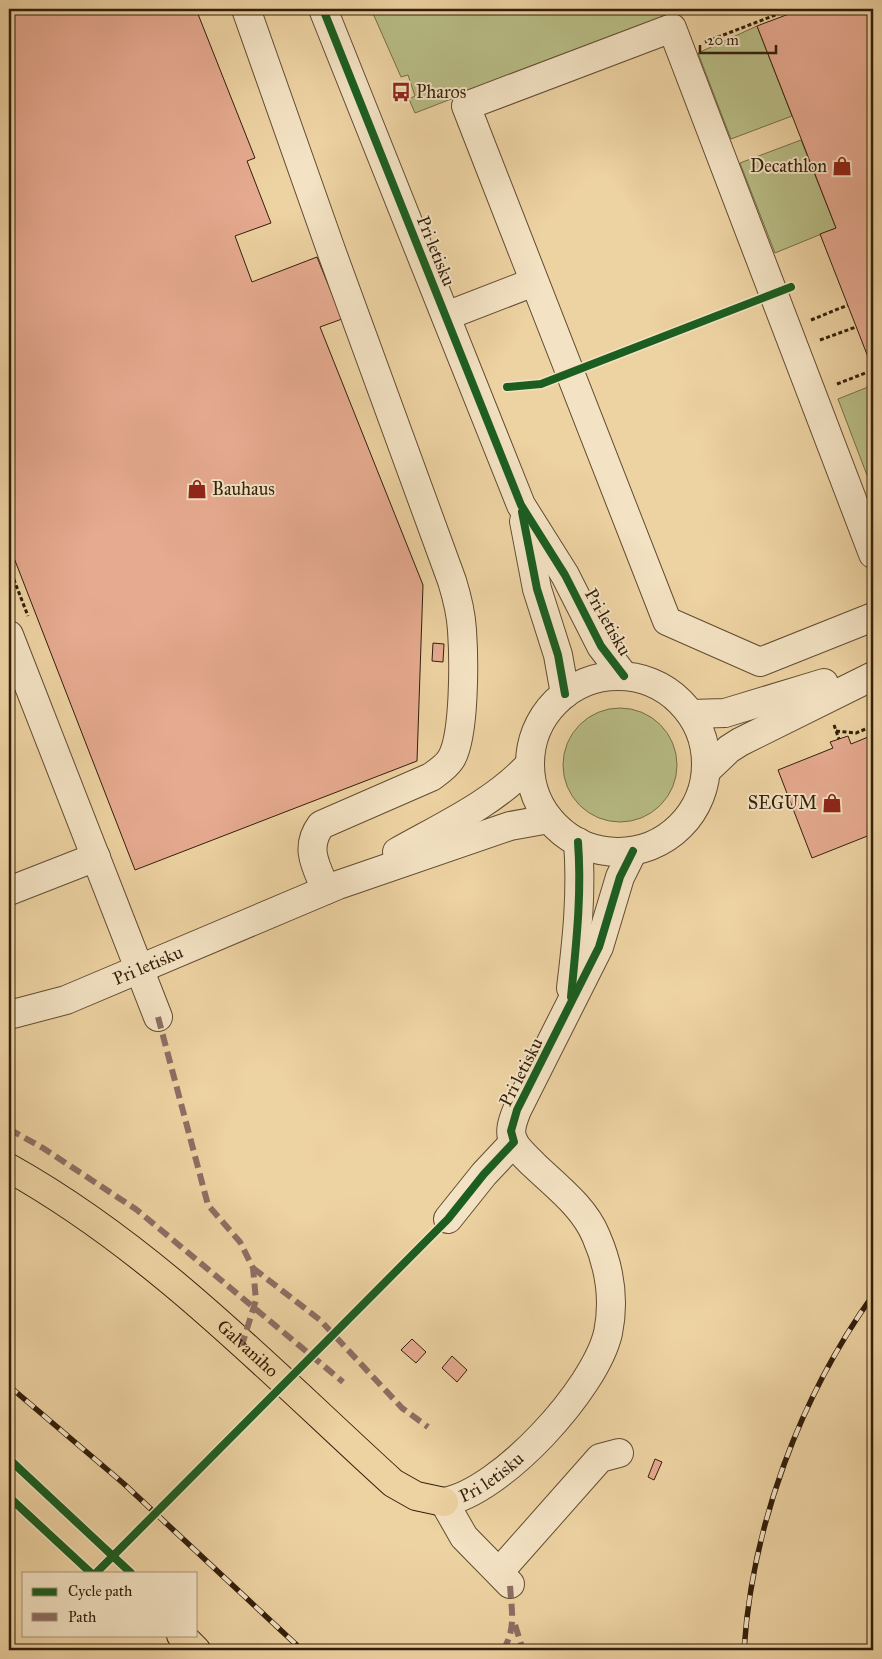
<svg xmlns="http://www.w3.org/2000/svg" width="882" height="1659" font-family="'IM FELL Great Primer',serif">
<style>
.grass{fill:#b8bc85;stroke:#766e48}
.building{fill:#e6aa90;stroke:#331f0b}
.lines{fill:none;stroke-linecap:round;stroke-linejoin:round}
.minor-casing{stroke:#624c31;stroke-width:30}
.major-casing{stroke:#331f0b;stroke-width:30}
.path{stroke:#331f0b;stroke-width:3;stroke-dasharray:4 2.5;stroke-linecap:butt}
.minor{stroke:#f3e2c3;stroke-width:28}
.major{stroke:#edd2a2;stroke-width:28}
.rail-casing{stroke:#331f0b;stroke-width:5.5}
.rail{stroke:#f3e2c3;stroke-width:4;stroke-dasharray:11;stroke-linecap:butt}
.quiet{stroke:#8d6e63;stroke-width:6;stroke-dasharray:12 6;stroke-linecap:butt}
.cycleway-casing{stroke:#f3e2c3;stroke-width:11}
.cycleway{stroke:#1b5e20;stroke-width:8}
.labels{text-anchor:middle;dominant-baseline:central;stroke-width:4;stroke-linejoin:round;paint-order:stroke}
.poi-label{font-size:18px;fill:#331f0b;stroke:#f3e2c3;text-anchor:start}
.street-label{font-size:18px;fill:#331f0b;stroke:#f3e2c3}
</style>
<rect width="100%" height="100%" fill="#edd2a2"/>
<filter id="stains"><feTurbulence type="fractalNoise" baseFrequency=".004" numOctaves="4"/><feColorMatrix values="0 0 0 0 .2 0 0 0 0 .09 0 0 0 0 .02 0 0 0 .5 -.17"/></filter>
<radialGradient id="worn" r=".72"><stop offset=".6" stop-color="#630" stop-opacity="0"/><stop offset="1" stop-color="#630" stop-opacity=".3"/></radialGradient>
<g class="grass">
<path d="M371,9H684L415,113L409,99L415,96L408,75L401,77Z"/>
<path d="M757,26L792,116L731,139L698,53Z"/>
<path d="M801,140L836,228L775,253L740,163Z"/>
<path d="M873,385V491L838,399Z"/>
<circle cx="620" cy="765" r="57"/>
</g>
<g class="building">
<path d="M9,9H196L255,158L247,161L271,223L235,236L252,282L317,257L342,319L320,327L423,585L417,761L135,870L9,545Z"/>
<path d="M802,9H873V355L868,357L820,234L836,228L757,26Z"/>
<path d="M433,643L444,644L443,662L432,661Z"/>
<path d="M873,735V838H871L870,835L812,858L778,770L833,748L830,742L848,736L851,744Z"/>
<path d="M412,1339L426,1352L416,1363L401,1350Z"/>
<path d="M452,1356L467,1370L457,1382L442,1368Z"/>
<path d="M655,1459L662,1462L654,1480L648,1477Z"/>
</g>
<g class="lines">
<defs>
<g id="minor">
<path d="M246,9L331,250L452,581C457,597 461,614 462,630C464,659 465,736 451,759C446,767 438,772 431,777L321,825C304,848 316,866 326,890"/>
<path d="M323,9L521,505L565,575L601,646L624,676"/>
<path d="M446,316L534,282"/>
<path d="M524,521L537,589L558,655L565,694"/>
<path d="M873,554L672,28L466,106L667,621L760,662L873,617"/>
<path d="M9,635L158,1017"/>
<circle cx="618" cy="764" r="88"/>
<path d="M691,714L725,713L824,683"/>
<path d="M706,771L729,749L740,742L873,676"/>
<path d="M397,852C443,826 494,803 530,764"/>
<path d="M9,891L96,857"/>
<path d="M571,988C577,939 582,892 578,842"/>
<path id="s1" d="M9,1015L66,1000L338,885L510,826L549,819"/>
<path d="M448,1219L484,1174L514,1142"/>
<path d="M500,1571L600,1458L619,1453"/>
<path id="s2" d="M510,1584L464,1537L444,1502C501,1492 595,1389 608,1333C615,1299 610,1268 596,1236C584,1207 557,1187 534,1165C528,1159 519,1151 514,1143C508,1132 513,1120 517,1110L599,947L620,877L633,851"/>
</g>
<g id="major">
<path id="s3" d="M9,1168C154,1249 271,1372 393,1483L416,1496L444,1502"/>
<path d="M9,1474L115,1573"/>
<path d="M181,1635L196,1650"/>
</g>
</defs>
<use href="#minor" class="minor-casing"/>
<use href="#major" class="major-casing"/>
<g class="path">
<path d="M705,42L791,9"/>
<path d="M811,320L848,305"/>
<path d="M820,340L856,327"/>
<path d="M594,364L749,304"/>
<path d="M837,384L873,370"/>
<path d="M507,387L546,382"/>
<path d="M9,567L28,616"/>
<path d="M834,725L839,739"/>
<path d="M836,731L856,733L873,726"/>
</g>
<use href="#minor" class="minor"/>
<use href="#major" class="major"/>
<defs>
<g id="rail">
<path d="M9,1386L123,1483L302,1650"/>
<path d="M744,1650C752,1526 800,1397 873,1295"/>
</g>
</defs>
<use href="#rail" class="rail-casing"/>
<use href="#rail" class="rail"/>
<g class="quiet">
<path d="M158,1017L208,1205L240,1242L253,1268L256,1300L242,1345"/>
<path d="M9,1129L43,1148L137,1210L343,1382"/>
<path d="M253,1268L320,1320L402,1408L428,1427"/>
<path d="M515,1625L523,1650"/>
<path d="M503,1650C517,1628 511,1609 510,1584"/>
</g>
<defs>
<g id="cycleway">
<path d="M323,9L521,505L565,575L601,646L624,676"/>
<path d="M507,387L541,384L791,287"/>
<path d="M522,512L537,589L558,655L565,694"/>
<path d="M571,997C576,945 582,895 578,842"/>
<path d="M9,1459L131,1573"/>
<path d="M9,1497L91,1573"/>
<path d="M96,1573L448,1219L484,1174L514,1142L511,1131L517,1110L599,947L620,877L633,851"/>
</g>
</defs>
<use href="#cycleway" class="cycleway-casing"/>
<use href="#cycleway" class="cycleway"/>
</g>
<defs>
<symbol id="bus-bare" viewBox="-9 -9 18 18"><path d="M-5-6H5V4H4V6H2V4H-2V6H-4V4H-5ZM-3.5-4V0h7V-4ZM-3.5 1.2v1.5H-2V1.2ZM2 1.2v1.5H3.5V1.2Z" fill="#8f2418" stroke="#f3e2c3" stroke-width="2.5" paint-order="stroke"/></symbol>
<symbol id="shop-bare" viewBox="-9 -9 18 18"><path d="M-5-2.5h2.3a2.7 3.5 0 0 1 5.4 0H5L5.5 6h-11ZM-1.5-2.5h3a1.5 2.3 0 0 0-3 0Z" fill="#8f2418" stroke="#f3e2c3" stroke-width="2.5" paint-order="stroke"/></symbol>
</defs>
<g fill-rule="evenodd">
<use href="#bus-bare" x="387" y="78" width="28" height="28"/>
<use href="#shop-bare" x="828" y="152" width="28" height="28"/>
<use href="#shop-bare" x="183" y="475" width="28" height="28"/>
<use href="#shop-bare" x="818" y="789" width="28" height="28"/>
</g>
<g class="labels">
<g class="poi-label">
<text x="416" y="92">Pharos</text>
<text x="827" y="166" text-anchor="end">Decathlon</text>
<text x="212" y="489">Bauhaus</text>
<text x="817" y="803" text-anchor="end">SEGUM</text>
</g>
<g class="street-label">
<text transform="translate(436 251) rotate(68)">Pri letisku</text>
<text transform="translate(608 622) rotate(60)">Pri letisku</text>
<text stroke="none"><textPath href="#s1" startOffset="148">Pri letisku</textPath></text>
<text transform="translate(521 1072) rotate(-63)">Pri letisku</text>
<text stroke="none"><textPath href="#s3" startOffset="300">Galvaniho</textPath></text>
<text stroke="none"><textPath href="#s2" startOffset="160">Pri letisku</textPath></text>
</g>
</g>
<rect width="882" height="1659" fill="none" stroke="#edd2a2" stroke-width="30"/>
<rect x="10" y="10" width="862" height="1639" fill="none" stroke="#331f0b" stroke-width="2.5"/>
<rect x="15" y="15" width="852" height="1629" fill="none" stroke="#331f0b"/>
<rect x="22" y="1572" width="175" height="65" fill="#f3e2c3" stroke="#a69479"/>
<rect x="32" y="1588" width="25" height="8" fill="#1b5e20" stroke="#a69479"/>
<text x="68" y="1596" font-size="15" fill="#331f0b">Cycle path</text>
<rect x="32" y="1613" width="25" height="8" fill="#8d6e63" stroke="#a69479"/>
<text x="68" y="1622" font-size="15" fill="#331f0b">Path</text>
<path d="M700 45v8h76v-8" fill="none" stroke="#331f0b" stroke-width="2.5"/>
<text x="707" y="45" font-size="15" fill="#331f0b" stroke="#f3e2c3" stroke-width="4" paint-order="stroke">20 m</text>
<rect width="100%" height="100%" filter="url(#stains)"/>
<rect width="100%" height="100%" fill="url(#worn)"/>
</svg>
